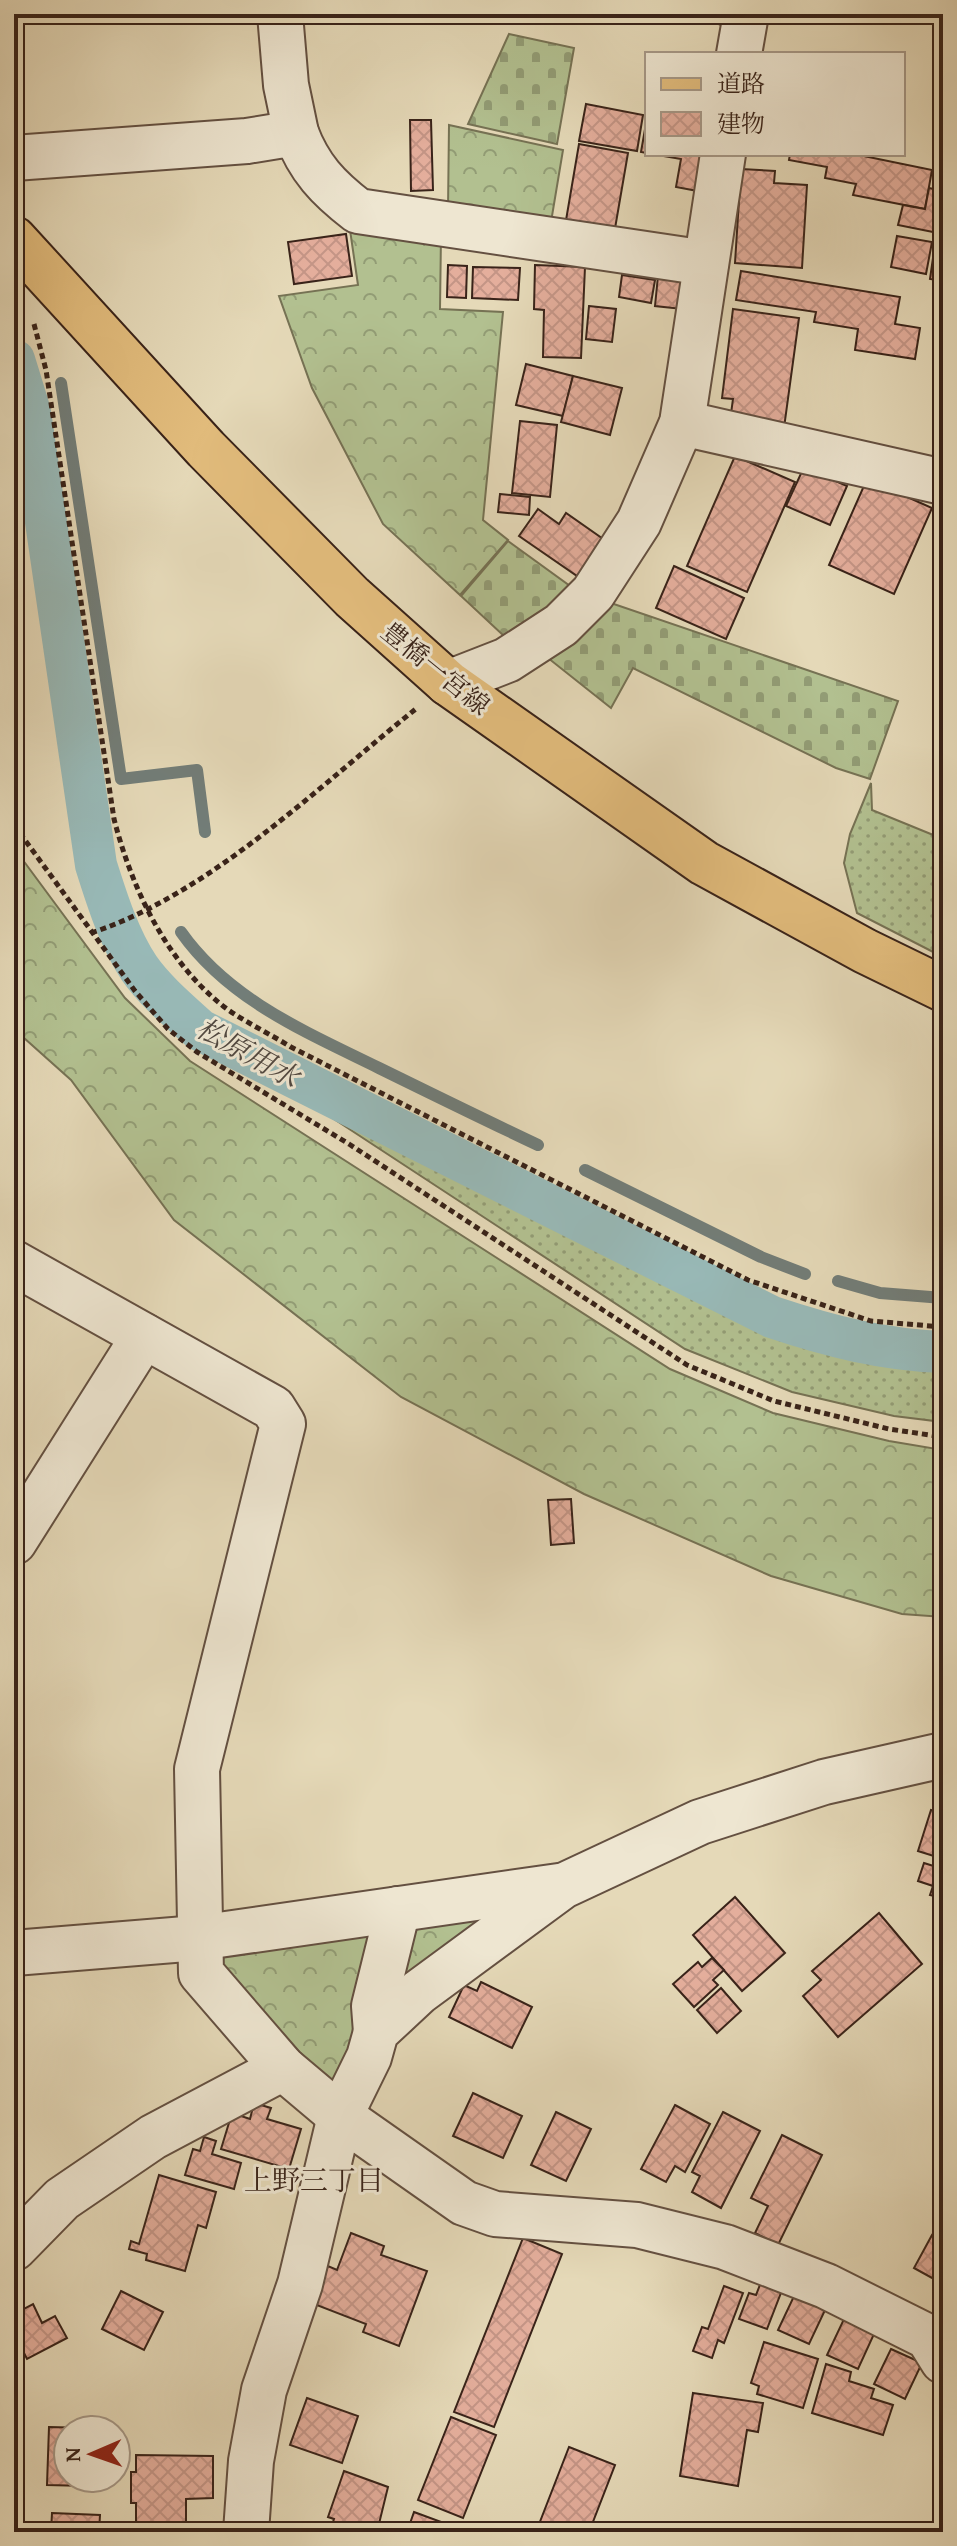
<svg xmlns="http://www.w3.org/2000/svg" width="957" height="2546" font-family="'Gentium Book Plus','Noto Serif JP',serif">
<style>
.grass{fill:url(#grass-dots);stroke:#767254;stroke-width:2}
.forest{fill:url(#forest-crowns);stroke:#767254;stroke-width:2}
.cemetery{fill:url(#cemetery-stones);stroke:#767254;stroke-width:2}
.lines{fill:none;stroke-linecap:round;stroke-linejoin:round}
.stream{stroke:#727d78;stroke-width:12}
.canal{stroke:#98b9b7;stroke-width:42}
.building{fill:url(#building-cross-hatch);stroke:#392319;stroke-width:2}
.minor-casing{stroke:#645041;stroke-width:48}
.major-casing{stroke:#392319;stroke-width:48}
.path{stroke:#392319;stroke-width:5;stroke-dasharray:6 4;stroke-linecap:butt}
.minor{stroke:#eee6d1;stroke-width:44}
.major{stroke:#e2bc7c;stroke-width:44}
.labels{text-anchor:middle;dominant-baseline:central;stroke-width:6;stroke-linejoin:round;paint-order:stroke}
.street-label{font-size:26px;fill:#392319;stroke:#eee6d1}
.water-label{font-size:28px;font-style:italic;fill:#514840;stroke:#eee6d1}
.neighbourhood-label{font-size:28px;fill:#392319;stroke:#eee6d1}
</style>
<defs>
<pattern id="grass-dots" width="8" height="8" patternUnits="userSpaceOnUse" patternTransform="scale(2)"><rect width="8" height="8" fill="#b2c090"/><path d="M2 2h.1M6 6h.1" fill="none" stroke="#929c75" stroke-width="1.8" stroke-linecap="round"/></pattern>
<pattern id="forest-crowns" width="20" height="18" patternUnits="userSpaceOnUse" patternTransform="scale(2)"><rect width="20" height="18" fill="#b2c090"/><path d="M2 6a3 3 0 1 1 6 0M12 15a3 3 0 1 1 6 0" fill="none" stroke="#929c75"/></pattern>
<pattern id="cemetery-stones" width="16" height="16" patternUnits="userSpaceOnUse" patternTransform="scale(2)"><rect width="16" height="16" fill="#b2c090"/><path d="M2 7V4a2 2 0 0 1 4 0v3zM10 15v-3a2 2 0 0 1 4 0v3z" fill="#929c75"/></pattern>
<pattern id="building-cross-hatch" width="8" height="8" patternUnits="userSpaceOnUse" patternTransform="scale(2)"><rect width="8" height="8" fill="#e4ae9c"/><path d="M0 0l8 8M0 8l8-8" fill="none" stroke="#c49586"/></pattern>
</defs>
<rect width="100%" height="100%" fill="#e5d9b8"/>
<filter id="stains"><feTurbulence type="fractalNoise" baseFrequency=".0025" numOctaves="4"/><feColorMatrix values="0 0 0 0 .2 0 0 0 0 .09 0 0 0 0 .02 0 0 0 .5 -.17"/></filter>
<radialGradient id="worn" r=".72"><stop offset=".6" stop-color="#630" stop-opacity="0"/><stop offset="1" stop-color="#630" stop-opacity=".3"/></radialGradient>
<g class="grass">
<path d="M871,783L872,810L943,839V957L857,913L844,863L850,834Z"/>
<path d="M282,1085L770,1333C827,1350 883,1365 943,1368V1422L894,1416L792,1392L685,1349Z"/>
</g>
<g class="forest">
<path d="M449,125L563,150L550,228L448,210Z"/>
<path d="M348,216L441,235L440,309L503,312L483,520L508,540L460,595L383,524L312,388L279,296L358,285Z"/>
<path d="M14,848L125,998L190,1061L670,1369L773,1413L889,1441L943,1450V1617L902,1614L771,1576L584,1494L401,1397L174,1220L71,1080L14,1029Z"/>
<path d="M490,1914L341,2085L322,2083L220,1974L222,1953Z"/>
</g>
<g class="cemetery">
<path d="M509,34L574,48L557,144L468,124Z"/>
<path d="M508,541L570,586L548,612L504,636L461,596Z"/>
<path d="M605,601L898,701L870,779L836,768L633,668L611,708L548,658Z"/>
</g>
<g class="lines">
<g class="stream">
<path d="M61,383L121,779L197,770L205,832"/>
<path d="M181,932C229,1000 306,1032 379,1068C432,1094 485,1120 538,1145"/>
<path d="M585,1170L761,1257L805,1274"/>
<path d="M838,1281L880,1293L943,1298"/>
</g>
<path class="canal" d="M14,360L30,412L96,865C107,900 119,938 139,968C155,991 179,1011 200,1030L772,1317C829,1336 883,1350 943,1352"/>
</g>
<g class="building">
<path d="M705,14H726L722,25L704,20Z"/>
<path d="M586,104L643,115L637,151L579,141Z"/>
<path d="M647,118V153L641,152Z"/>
<path d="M410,120H431L433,190L411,191Z"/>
<path d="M579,144L628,153L613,240L564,232Z"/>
<path d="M652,154H710L703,192L676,187L681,159Z"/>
<path d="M790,154H854L932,170L925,209L853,195L856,184L825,178L827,167L789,160Z"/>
<path d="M741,169L775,171L774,183L807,185L802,268L735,263Z"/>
<path d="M929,188L943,191V234L898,225L903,205L925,209Z"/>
<path d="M346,234L352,276L294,284L288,242Z"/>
<path d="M897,236L932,242L926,274L891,267Z"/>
<path d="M936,237L943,238V281L930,279Z"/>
<path d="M448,265L467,266L466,298L447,297Z"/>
<path d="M535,265L585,267L581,358L543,357L544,310L534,309Z"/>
<path d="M659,266L687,269L682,309L655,306Z"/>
<path d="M473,267L520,268L518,300L472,298Z"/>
<path d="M741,271L900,297L895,324L920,328L915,359L855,350L858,329L814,322L816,312L736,300Z"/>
<path d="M622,275L655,280L651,303L619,297Z"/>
<path d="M589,306L616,309L612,342L586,339Z"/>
<path d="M733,309L799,318L784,428L730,421L733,399L722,398Z"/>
<path d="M526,364L573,376L563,416L516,405Z"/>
<path d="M573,376L622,388L610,435L561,422Z"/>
<path d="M520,421L557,425L550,497L512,493Z"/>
<path d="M735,456L795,482L747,592L687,566Z"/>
<path d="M804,467L847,486L830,525L786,506Z"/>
<path d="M867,479L932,508L894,594L829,565Z"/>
<path d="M500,494L530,497L529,515L498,512Z"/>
<path d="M538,509L559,524L566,513L606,541L580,578L519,536Z"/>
<path d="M674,566L744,598L726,639L656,608Z"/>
<path d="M943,624V644L937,642Z"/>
<path d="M571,1499L574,1543L551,1545L548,1500Z"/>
<path d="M943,1775V1808L934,1805Z"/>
<path d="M931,1810L943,1813V1859L918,1851Z"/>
<path d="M924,1863L943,1869V1898L930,1895L933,1886L918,1881Z"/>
<path d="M735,1897L785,1953L742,1991L693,1935Z"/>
<path d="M879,1913L922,1964L838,2037L803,1996L821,1980L812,1971Z"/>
<path d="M712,1958L724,1970L713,1980L718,1985L694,2007L673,1984L698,1962L702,1967Z"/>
<path d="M481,1982L532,2007L512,2048L449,2017L464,1985L477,1991Z"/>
<path d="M721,1988L741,2011L717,2033L697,2010Z"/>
<path d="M473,2093L522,2116L503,2158L453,2136Z"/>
<path d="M254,2103L271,2108L267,2119L301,2129L289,2169L221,2149L232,2113L250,2119Z"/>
<path d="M675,2105L710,2124L685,2172L675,2166L666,2182L641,2169Z"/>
<path d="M556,2112L591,2129L566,2181L531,2165Z"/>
<path d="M723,2112L760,2131L721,2208L692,2192L700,2176L692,2172Z"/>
<path d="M782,2135L822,2155L778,2245L755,2233L768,2206L751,2198Z"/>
<path d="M204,2137L216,2141L212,2154L241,2163L234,2189L185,2175L193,2149L200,2151Z"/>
<path d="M159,2175L216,2192L206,2228L198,2225L185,2271L146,2260L147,2254L129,2249L131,2241L139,2244Z"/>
<path d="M943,2214V2232L935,2228Z"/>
<path d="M351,2233L384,2246L381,2255L427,2271L399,2346L363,2332L366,2324L314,2304L328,2266L337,2270Z"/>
<path d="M932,2235L943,2242V2284L914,2268Z"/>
<path d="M523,2238L562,2254L494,2427L454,2412Z"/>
<path d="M763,2277L784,2285L767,2329L739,2319L749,2293L756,2295Z"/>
<path d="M724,2286L743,2293L724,2343L718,2340L712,2358L693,2351L702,2327L708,2329Z"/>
<path d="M121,2291L163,2312L144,2350L102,2329Z"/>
<path d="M795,2294L826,2308L809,2344L778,2330Z"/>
<path d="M33,2304L42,2323L55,2316L67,2338L27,2359L14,2333V2314Z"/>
<path d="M844,2319L874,2334L858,2369L827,2355Z"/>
<path d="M764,2342L818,2359L803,2408L757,2394L759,2386L751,2383Z"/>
<path d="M891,2349L922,2363L905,2399L874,2384Z"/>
<path d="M826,2364L851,2372L849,2381L874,2389L871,2398L893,2405L883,2435L812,2413Z"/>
<path d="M693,2393L763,2403L758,2432L747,2430L738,2486L680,2476Z"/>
<path d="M307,2398L358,2416L342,2463L290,2445Z"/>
<path d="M451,2417L496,2435L463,2518L418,2500Z"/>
<path d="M49,2427L89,2428L68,2430V2478H87V2486L47,2485Z"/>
<path d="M569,2447L615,2465L589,2532H536Z"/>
<path d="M136,2455L213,2456V2498L186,2499V2529L136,2532V2503H131V2472H136Z"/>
<path d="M344,2471L388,2487L377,2532L330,2531L334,2519L328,2517Z"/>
<path d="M414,2512L463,2530L462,2532H407Z"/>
<path d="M52,2513L100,2515L99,2532H51Z"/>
</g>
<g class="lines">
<defs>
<g id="minor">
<path d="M280,14L286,85L296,133"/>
<path d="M739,54L746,14"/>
<path d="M14,158L247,141L296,133C309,168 328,188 358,211L706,263"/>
<path d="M682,423L943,482"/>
<path d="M448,683L507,660L561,625L593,593L639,522L682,423L723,154"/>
<path d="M14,1263L273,1408L283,1424L197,1769L201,1973L283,2068L340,2116L464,2203L495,2214L637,2225L725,2247L826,2286L928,2337L943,2361"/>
<path d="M14,1542L144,1336"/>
<path d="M14,1953L198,1938L559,1886"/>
<path d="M376,2032L374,2006L398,1909"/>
<path d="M14,2248L62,2199L153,2137L283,2068"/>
<path d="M246,2532L251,2461L264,2390L300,2284L340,2116L369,2057L376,2032L419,1992L563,1886L700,1822L824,1782L943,1755"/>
</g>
<path id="major" d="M14,239L206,449L352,597L448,683L704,863L865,951L943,989"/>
</defs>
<use href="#minor" class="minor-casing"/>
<use href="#major" class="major-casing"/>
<g class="path">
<path d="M34,324L46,370L114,819C132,889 167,964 227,1009C247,1023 270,1034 291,1047L748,1280L871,1321L943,1327"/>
<path d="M14,825L135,991L168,1029L197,1052L349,1144L687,1365L774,1401L889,1429L943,1437"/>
<path d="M91,933C210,894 319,786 417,708"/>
</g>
<use href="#minor" class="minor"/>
<use href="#major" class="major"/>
</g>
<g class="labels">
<g class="street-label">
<text transform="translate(436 668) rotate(39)">豊橋一宮線</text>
</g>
<g class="water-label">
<text transform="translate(248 1052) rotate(29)">松原用水</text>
</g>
<g class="neighbourhood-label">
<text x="314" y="2179">上野三丁目</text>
</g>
</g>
<rect width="957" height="2546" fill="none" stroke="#e5d9b8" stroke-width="48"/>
<rect x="16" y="16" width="925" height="2514" fill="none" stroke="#392319" stroke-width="4"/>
<rect x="24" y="24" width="909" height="2498" fill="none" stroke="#392319" stroke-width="2"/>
<rect x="645" y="52" width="260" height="104" fill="#eee6d1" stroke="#a69887" stroke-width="2"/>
<rect x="661" y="78" width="40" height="12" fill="#e2bc7c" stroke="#a69887" stroke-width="2"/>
<text x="717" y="92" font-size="24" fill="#392319">道路</text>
<rect x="661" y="112" width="40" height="24" fill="url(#building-cross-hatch)" stroke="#a69887" stroke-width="2"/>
<text x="717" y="132" font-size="24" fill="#392319">建物</text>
<g transform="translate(92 2454) rotate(268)"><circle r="38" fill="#eee6d1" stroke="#a69887" stroke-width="2"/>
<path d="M0-6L14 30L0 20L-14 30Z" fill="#8f2418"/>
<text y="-12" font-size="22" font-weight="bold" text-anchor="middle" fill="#392319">N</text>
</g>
<rect width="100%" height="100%" filter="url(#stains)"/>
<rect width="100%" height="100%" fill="url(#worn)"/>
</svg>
